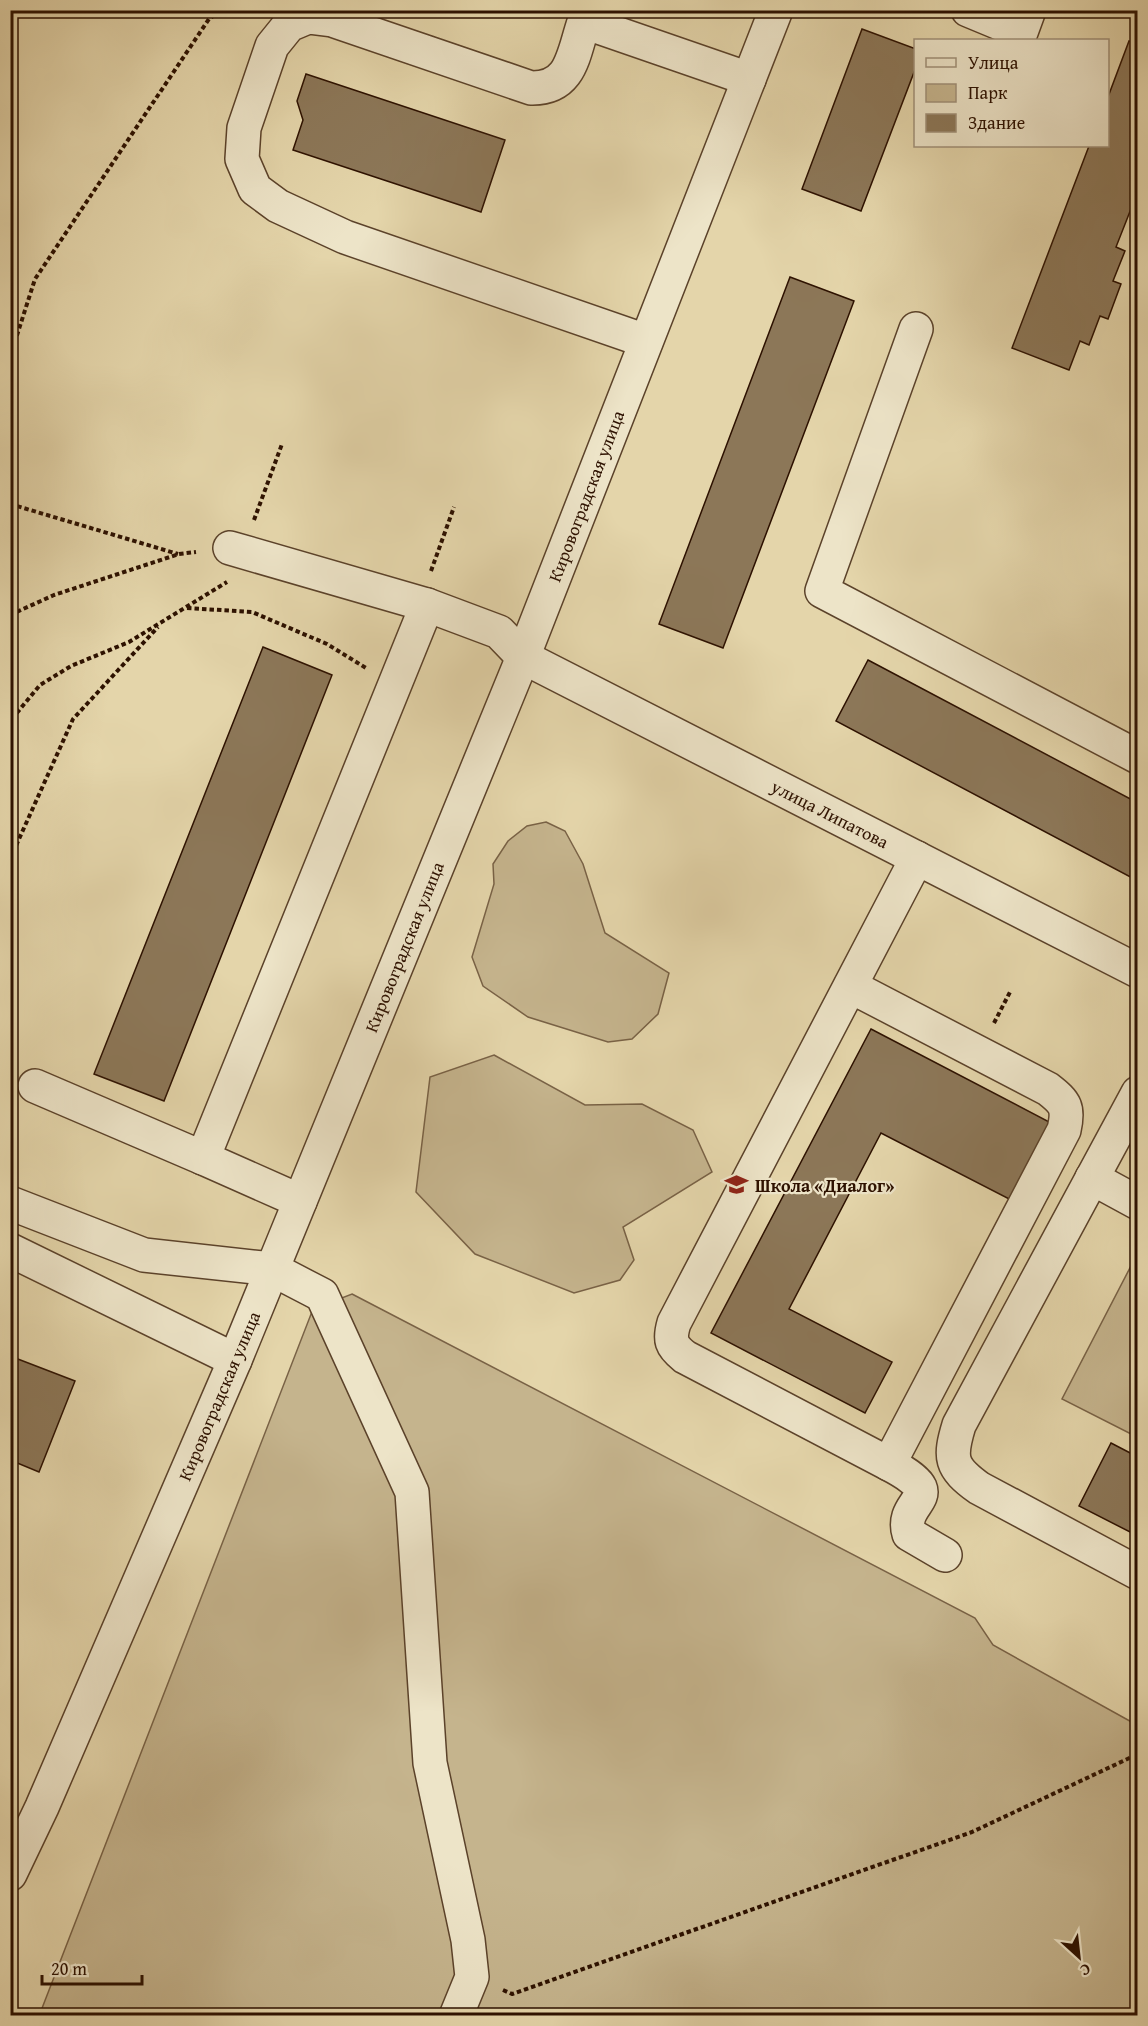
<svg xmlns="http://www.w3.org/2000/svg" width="1148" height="2026" font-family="'Gentium Book Plus',serif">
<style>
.green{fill:#c5b48d;stroke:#796246;stroke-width:1.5}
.building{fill:#8c7758;stroke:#2d1100;stroke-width:1.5}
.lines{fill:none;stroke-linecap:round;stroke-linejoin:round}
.minor-casing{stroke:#5b422a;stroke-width:36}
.path{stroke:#2d1100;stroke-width:4;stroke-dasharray:4.5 3;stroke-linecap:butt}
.minor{stroke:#ede4c8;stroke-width:33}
.labels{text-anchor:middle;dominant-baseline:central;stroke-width:4.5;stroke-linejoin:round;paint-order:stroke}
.street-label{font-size:18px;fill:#2d1100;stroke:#ede4c8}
.poi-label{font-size:18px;font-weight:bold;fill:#2d1100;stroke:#ede4c8;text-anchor:start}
</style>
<rect width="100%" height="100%" fill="#e4d5aa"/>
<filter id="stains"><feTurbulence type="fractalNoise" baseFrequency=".00333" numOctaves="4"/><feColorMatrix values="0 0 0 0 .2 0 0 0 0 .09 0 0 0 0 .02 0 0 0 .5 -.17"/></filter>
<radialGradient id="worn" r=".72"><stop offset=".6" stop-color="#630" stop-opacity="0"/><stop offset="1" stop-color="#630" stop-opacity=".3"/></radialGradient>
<g class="green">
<path d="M546,822L565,831L583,864L605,933L669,973L658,1014L632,1039L608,1042L528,1017L483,986L472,957L494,884L493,864L508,841L527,826Z"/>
<path d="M494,1055L585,1105L642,1104L693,1130L712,1172L623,1227L634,1260L620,1280L574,1293L475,1254L416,1192L430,1077Z"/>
<path d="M1133,1262L1138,1264L1137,1437L1062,1399Z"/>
<path d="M352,1294L975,1618L993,1645L1137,1725V2015L39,2016L313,1309Z"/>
</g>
<g class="building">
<path d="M862,29L916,49V67L861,211L802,189Z"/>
<path d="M1129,41L1138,44V191L1116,247L1125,251L1113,281L1121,284L1108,319L1100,316L1089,345L1080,341L1069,370L1012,348L1089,146H1108V97Z"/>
<path d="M306,74L505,140L481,212L293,150L303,120L297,101Z"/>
<path d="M790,277L854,301L723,648L659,624Z"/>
<path d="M263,647L332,675L164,1101L94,1074Z"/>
<path d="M868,660L1138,803V881L836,721Z"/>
<path d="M871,1029L1055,1125L1015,1202L881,1133L789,1309L892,1362L865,1413L711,1333Z"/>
<path d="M10,1356L75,1381L39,1472L10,1460Z"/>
<path d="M1111,1443L1138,1457V1536L1079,1506Z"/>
</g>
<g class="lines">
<defs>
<g id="minor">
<path d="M968,10L1021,32L1029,10"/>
<path d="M916,329L822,591L1138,757"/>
<path d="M646,341L345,237L278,206L255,189L242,159L244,128L272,46L289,25L308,17L332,20L531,88C572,89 573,54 584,22L749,79"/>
<path d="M230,548L427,605L499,632L523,657L1138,971"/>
<path d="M850,986L1048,1089C1066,1103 1069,1108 1064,1130L889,1464L685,1357C671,1346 669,1340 674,1323L917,858"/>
<path d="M35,1086L203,1158"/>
<path d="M1138,1093L959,1425C949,1458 950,1467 979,1488L1138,1573"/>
<path d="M1092,1178L1138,1203"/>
<path d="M300,1201L203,1158L427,605"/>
<path d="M10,1203L144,1255L272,1269L322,1295L412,1492L430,1763L468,1940L472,1977L456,2016"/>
<path d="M10,1250L235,1360"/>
<path d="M889,1464C954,1498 898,1498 909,1534L945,1555"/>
<path d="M10,1874L42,1807L235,1360L523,657L776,10"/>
</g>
</defs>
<use href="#minor" class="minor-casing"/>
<g class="path">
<path d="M10,357L35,279L209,19L221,10"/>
<path d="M10,504L178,554"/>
<path d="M254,520L282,444"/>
<path d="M431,571L454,507"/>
<path d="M187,608L252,612L327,644L366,668"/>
<path d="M10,615L54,595L179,554L196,552"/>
<path d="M10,716L16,714L40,685L71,666L129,642L227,582"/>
<path d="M10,859L73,719L158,627"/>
<path d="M994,1023L1010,992"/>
<path d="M503,1990L512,1994L972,1832L1138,1754"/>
</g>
<use href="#minor" class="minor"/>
</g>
<defs>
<symbol id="school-bare" viewBox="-9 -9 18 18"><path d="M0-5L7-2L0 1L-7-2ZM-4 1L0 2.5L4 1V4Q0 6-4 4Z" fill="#8f2418" stroke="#ede4c8" stroke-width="2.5" paint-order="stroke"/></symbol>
</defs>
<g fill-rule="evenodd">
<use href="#school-bare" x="720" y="1168" width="33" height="33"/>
</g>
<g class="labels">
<g class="street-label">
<text transform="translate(586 496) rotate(-69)">Кировоградская улица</text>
<text transform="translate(830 814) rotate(27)">улица Липатова</text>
<text transform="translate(404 947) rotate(-68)">Кировоградская улица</text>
<text transform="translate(219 1396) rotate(-67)">Кировоградская улица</text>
</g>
<g class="poi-label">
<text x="755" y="1185">Школа «Диалог»</text>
</g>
</g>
<rect width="1148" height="2026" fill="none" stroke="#e4d5aa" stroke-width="36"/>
<rect x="12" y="12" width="1124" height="2002" fill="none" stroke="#2d1100" stroke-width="3"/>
<rect x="18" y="18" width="1112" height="1990" fill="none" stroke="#2d1100" stroke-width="1.5"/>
<rect x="914" y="39" width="195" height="108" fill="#ede4c8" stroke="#a09078" stroke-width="1.5"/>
<rect x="926" y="58" width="30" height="9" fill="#ede4c8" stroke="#a09078" stroke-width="1.5"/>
<text x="968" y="69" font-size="18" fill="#2d1100">Улица</text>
<rect x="926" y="84" width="30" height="18" fill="#c5b48d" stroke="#a09078" stroke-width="1.5"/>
<text x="968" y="99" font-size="18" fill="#2d1100">Парк</text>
<rect x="926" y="114" width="30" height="18" fill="#8c7758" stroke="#a09078" stroke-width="1.5"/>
<text x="968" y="129" font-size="18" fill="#2d1100">Здание</text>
<g transform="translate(1079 1957) rotate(153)" stroke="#ede4c8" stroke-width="4.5" paint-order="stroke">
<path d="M0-4.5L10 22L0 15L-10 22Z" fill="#2d1100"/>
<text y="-9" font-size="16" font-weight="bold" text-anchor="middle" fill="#2d1100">С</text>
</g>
<path d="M42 1975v9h100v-9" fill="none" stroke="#2d1100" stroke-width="3"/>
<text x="51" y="1975" font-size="18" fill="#2d1100" stroke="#ede4c8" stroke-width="4.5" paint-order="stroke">20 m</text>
<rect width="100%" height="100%" filter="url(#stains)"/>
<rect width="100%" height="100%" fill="url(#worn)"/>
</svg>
